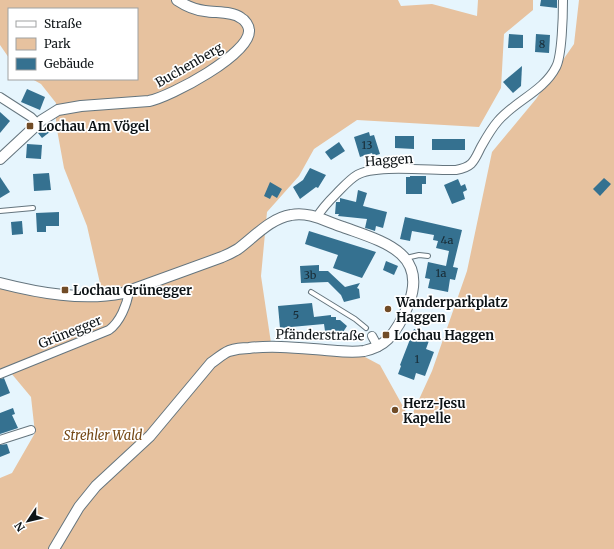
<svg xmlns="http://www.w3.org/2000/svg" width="614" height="549" font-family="Merriweather,serif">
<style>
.green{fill:#e7c29f}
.building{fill:#357190}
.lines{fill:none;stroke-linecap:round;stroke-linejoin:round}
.service-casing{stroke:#65757e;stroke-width:6}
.minor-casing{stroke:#65757e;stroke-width:10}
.tertiary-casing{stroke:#65757e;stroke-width:12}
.service{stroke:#fff;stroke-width:4}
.minor{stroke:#fff;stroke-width:8}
.tertiary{stroke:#fff;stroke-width:10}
.poi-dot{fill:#714c27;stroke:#fff;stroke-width:1.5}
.labels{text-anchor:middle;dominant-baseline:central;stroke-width:3.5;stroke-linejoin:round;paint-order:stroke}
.number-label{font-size:11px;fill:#182b35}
.street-label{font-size:13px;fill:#0e1417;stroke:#fff}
.poi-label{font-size:13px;font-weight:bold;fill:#0e1417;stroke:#fff;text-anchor:start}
.park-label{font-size:13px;font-style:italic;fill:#744815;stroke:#fff}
</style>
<rect width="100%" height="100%" fill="#e6f5fd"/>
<path class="green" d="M0,0H398L401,6L432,4L477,16L478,0H533V10L504,34L501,88L479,127L357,120L314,149L299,176L267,212L261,276L271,343L229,346L214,358L178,395L150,436L96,486L79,507L60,540H64L81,510L97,490L154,437L182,403L214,366L235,353L273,352L365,357L380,365L410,419L432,371L467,271L492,152L536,99L574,44L579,0H614V549H0V478L12,473L35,433L31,397L6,367L0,370V287L29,295L73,299L102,292L87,226L64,168L56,124V103L41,84L32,79H137V9H9V58L0,45Z"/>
<g class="building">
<path d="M541,0H557V8L540,6Z"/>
<path d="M509,34L523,35V48H508Z"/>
<path d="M536,34L550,35L549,53L535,52Z"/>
<path d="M522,66L521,86L513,93L503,82Z"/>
<path d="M27,89L45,97L40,110L21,102Z"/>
<path d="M0,112L10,121L0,133Z"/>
<path d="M51,122L55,128L42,138L38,133Z"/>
<path d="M369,132L370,136L374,135L380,154L373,156L372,153L360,157L354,137Z"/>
<path d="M395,136H414V149L395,148Z"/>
<rect x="432" y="139" width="33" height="11"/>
<path d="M339,142L345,151L331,160L325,152Z"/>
<path d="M27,144L42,145L41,159L26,158Z"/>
<path d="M310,168L326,175L318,188L316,187L300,199L293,187L303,180Z"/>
<path d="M49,173L51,190L34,191L33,174Z"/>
<path d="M410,176H426V184H422V194H406V177H410Z"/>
<path d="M0,177L10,192L0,198Z"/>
<path d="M604,178L611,184L600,196L593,189Z"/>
<path d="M458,179L461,186L465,184L467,190L463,192L465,199L452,204L444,185Z"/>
<path d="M270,182L282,189L277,198L272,195L270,199L264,196Z"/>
<path d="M358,190L367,193L363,206L387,212L383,228L376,226L375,231L369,229L365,228L367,219L338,216L339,214H335L336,202H340V198L356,202Z"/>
<path d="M59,212V226H46V232H37L36,213Z"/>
<path d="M405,217L462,230L453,267L458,268L455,280L450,279L448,292L428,288L430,279L425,278L428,262L446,266L449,251L436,248L438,241L433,240L434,235L412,231L410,241L400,239Z"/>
<path d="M22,221L23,234L12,235L11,222Z"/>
<path d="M309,231L376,252L362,278L333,268L338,255L305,244Z"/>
<path d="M386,261L398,266L394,275L383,270Z"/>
<path d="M319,265V271H328L345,287L360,283L357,288L359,289L360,298L344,302L341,295L328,282L301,283L300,266Z"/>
<path d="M312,303L314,317L331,315V317H336V320H340L347,326L343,332H332V330L325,331L324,324L280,328L278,306Z"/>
<path d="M414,329L431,335L426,349L434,352L425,376L416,373L414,380L398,374L401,366L400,365Z"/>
<path d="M4,378L10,393L0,397V379Z"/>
<path d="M13,408L15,414L12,415L18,428L0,434V413Z"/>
<path d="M7,444L10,453L0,457V445Z"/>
</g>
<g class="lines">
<defs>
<g id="service">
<path d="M0,211L33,208"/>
<path d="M406,258L419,255L428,256"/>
<path d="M311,292L355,319L366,328"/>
</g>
<g id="minor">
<path d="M0,97L31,117L38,124"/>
<path d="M317,217C322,208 329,201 337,193C343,187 350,179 357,175C375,164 434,171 456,170C473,167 474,161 481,147C486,138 491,129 498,121C515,101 544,91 556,67C562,56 563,15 563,0"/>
<path d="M372,336L378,347"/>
<path d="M0,374L109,330C120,322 127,305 129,291"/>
<path d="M0,440L31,430"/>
</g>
<g id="tertiary">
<path d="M0,159L42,120L58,110L81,106L149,101C170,97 251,54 249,30C249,26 245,20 241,18C232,11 216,13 205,11C195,10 186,6 177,0"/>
<path d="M0,283C39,293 83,301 123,293L222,257C227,255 233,252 238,249C254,237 271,218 291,215C309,211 327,222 343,227C381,241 428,252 409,303C404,316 398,329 388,339C381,346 373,349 364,351C351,353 337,351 325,350C299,348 274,345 249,348C242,348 235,349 229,351C222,354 217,359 211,363L150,436L96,486L79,507L54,549"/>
</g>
</defs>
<use href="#service" class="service-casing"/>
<use href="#minor" class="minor-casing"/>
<use href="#tertiary" class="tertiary-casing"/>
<use href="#service" class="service"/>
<use href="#minor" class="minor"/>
<use href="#tertiary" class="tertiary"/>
</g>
<g class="poi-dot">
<rect x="26" y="122" width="8" height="8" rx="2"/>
<rect x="61" y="286" width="8" height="8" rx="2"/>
<circle cx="388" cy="309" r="4"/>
<rect x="382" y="331" width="8" height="8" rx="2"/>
<circle cx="395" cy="410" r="4"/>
</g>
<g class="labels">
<g class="number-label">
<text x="542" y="44">8</text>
<text x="367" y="145">13</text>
<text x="447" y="240">4a</text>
<text x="441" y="273">1a</text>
<text x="310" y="275">3b</text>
<text x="296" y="315">5</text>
<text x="417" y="359">1</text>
</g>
<g class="street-label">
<text transform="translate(189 65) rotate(-30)">Buchenberg</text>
<text transform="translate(389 160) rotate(-4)">Haggen</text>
<text transform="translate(70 332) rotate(-22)">Grünegger</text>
<text transform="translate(320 335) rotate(1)">Pfänderstraße</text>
</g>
<g class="poi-label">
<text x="38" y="126">Lochau Am Vögel</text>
<text x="73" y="290">Lochau Grünegger</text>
<text x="396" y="302">Wanderparkplatz<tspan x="396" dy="15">Haggen</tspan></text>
<text x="394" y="335">Lochau Haggen</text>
<text x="403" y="403">Herz-Jesu<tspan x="403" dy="15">Kapelle</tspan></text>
</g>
<g class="park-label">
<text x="103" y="435">Strehler Wald</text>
</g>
</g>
<rect x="8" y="8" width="130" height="72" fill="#ffffff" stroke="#9fa1a2"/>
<rect x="16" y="21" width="20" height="6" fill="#ffffff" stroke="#9fa1a2"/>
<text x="44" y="28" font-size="12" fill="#0e1417">Straße</text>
<rect x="16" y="38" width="20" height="12" fill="#e7c29f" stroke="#9fa1a2"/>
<text x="44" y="48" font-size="12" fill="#0e1417">Park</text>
<rect x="16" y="58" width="20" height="12" fill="#357190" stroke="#9fa1a2"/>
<text x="44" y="68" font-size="12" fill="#0e1417">Gebäude</text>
<g transform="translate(28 521) rotate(235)" stroke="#ffffff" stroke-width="3" paint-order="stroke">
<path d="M0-3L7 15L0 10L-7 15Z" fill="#0e1417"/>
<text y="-6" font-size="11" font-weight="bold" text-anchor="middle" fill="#0e1417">N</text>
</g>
</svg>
